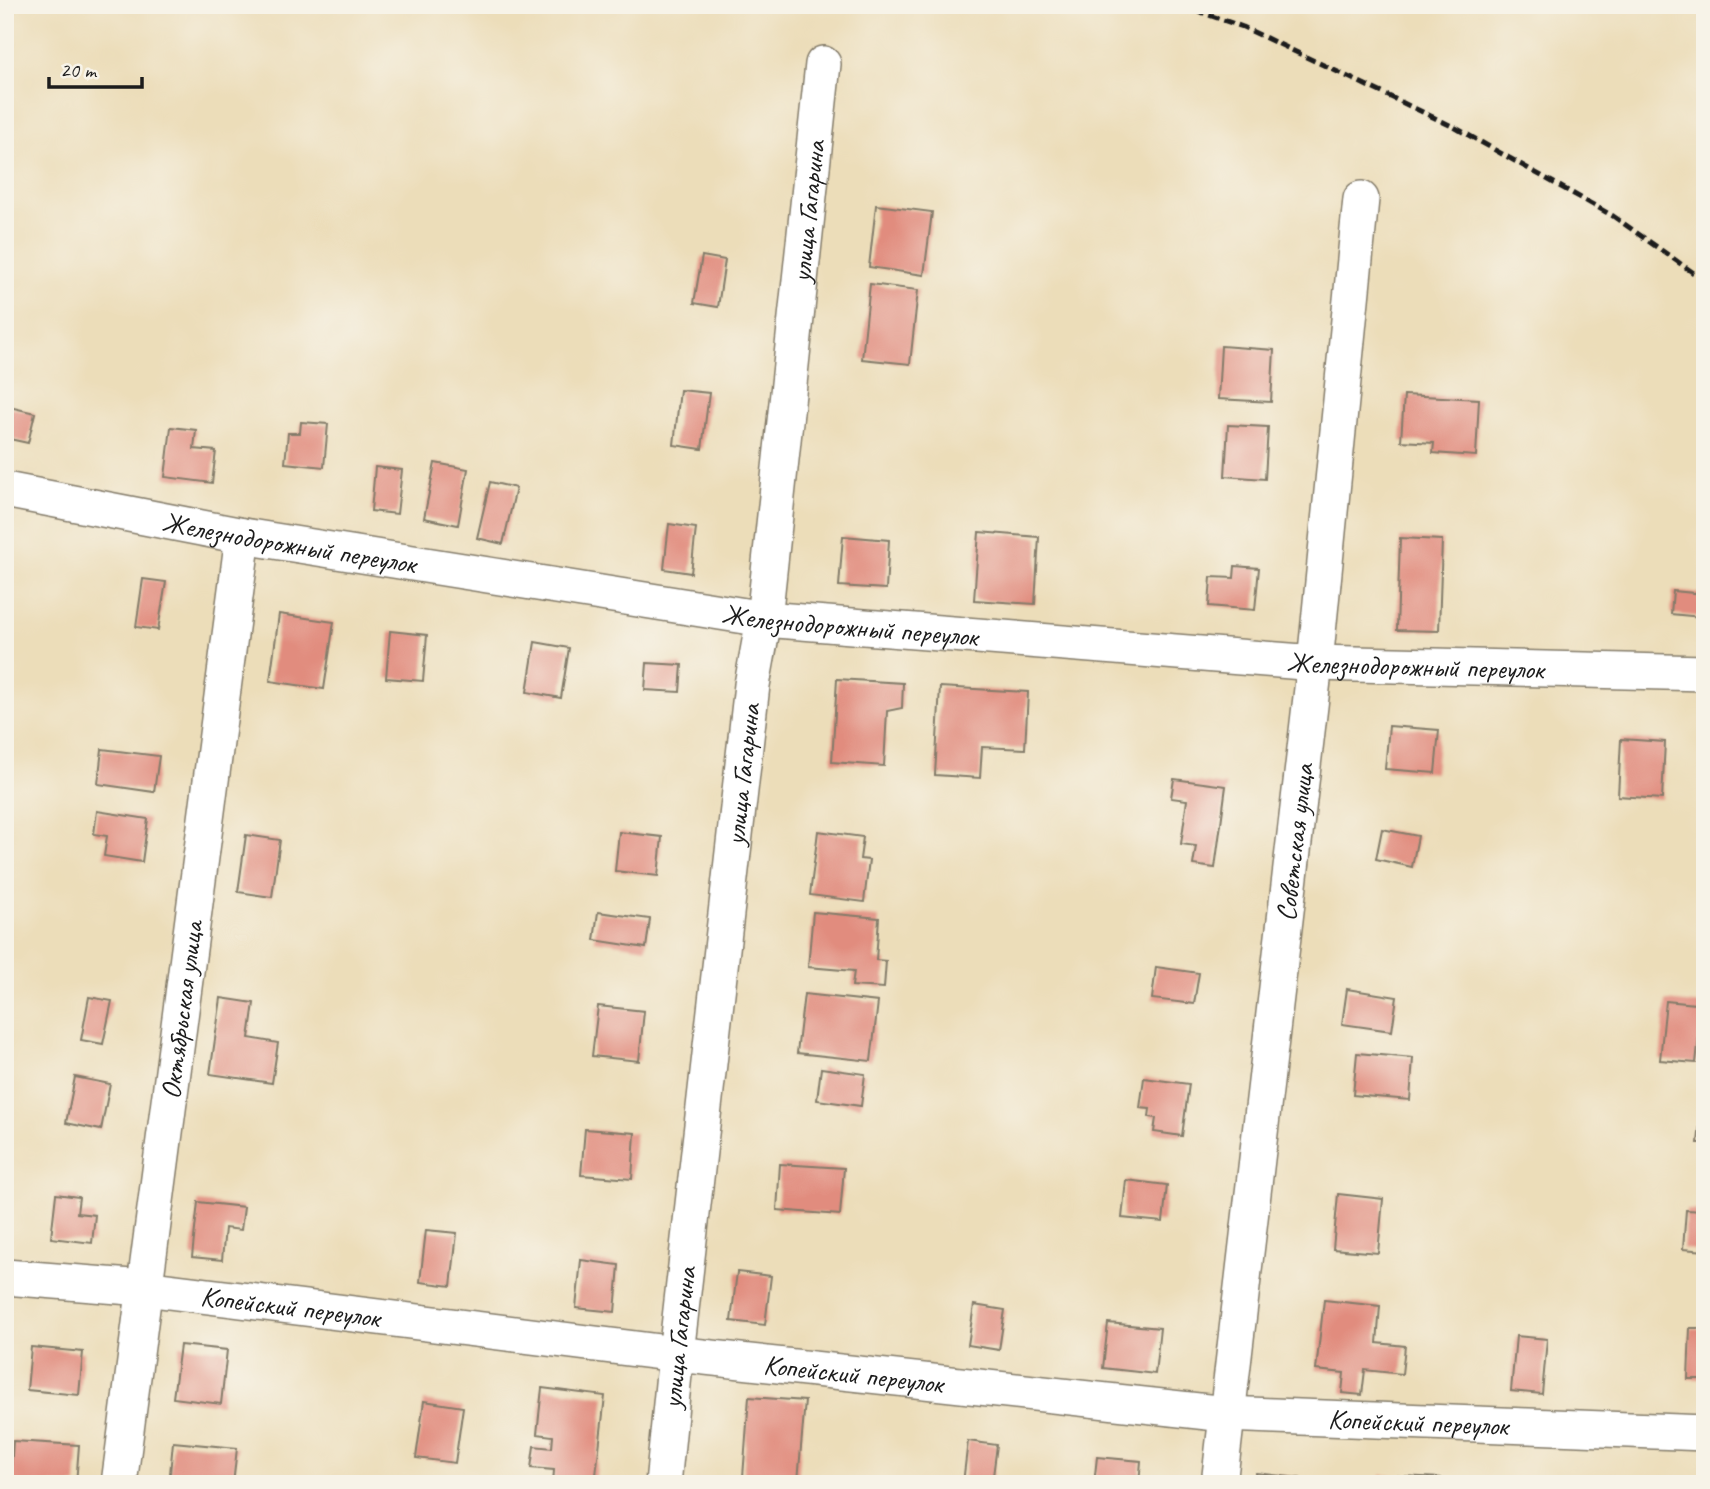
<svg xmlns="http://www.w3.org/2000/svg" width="1710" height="1489" font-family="Caveat,sans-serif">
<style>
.building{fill:#e18c7e}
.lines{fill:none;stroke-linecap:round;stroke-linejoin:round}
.minor-casing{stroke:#847c6a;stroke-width:38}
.minor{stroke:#fff;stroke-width:35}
.rail{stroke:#1c1c1c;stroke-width:5;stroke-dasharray:10 5;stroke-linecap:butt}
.labels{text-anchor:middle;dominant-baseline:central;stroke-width:5;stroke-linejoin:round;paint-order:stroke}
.street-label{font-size:28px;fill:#1c1c1c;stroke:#f7f3e8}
</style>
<rect width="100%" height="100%" fill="#f7f3e8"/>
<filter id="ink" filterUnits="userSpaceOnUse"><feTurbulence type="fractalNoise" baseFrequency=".0143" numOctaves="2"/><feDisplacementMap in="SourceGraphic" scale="14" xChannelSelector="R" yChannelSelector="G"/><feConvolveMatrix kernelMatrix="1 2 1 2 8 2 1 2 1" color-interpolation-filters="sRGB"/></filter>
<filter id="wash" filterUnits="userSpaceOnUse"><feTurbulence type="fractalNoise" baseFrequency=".00686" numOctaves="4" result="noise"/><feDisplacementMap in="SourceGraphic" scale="28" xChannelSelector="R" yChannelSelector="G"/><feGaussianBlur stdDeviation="1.57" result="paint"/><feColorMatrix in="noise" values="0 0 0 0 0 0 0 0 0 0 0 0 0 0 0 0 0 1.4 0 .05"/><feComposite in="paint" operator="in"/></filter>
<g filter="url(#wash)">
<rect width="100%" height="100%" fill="#ecddb9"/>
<g id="blocks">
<g class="building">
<path d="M876,205L932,212L924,275L869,267Z"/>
<path d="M702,256L725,260L718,307L694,303Z"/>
<path d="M870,284L918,290L910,364L862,359Z"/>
<path d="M1221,346L1274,350L1271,402L1218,399Z"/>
<path d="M680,390L709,393L702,449L674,445Z"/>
<path d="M1404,395L1479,399L1476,456L1433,453L1434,443L1401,441Z"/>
<path d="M5,406L35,413L28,443L5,438Z"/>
<path d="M301,422L328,424L324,467L285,463L288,433H300Z"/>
<path d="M1228,425L1268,427L1265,479L1225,476Z"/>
<path d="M171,427L196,430L194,449L216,451L212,483L165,477Z"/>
<path d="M435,463L468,469L458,525L424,518Z"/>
<path d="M375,467L402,470L397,514L371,511Z"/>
<path d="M490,482L516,488L503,544L477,538Z"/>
<path d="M669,524L696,528L691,573L664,569Z"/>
<path d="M979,532L1039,537L1035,604L974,600Z"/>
<path d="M843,536L889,540L886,589L839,586Z"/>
<path d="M1400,538L1442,540L1439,631L1397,630Z"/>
<path d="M1235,566L1259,568L1255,610L1209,606L1211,577L1234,578Z"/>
<path d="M143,579L166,582L158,630L136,627Z"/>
<path d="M1673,591L1704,594L1701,617L1671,614Z"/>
<path d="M279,614L334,622L324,689L270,681Z"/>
<path d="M390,631L427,635L423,681L386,678Z"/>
<path d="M535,642L569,648L561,698L527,692Z"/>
<path d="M647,663L682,665L680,692L645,690Z"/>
<path d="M837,679L903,683L902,708L887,711L884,766L832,762Z"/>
<path d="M940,687L1028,692L1025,749L982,747L980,778L935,775Z"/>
<path d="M1389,726L1439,730L1435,773L1385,769Z"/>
<path d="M1621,739L1665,742L1662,799L1618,796Z"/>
<path d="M102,749L159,756L154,792L98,784Z"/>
<path d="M1174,779L1226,786L1215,868L1193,865L1196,846L1181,844L1187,800L1171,798Z"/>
<path d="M97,811L148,819L142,862L104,856L107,836L94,834Z"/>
<path d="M1382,829L1418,836L1412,867L1376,859Z"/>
<path d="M818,831L863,837L860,859L869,860L864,902L810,895Z"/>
<path d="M619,832L662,837L658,876L615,871Z"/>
<path d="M246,835L280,840L272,897L238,892Z"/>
<path d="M598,912L650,919L646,948L594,940Z"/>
<path d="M813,912L879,918L876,960L886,961L884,988L852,986L854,971L808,967Z"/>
<path d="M1156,967L1199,973L1194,1004L1152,999Z"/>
<path d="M1347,989L1397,997L1392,1031L1342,1024Z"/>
<path d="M804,994L878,1002L871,1061L797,1053Z"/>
<path d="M89,997L112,1001L103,1044L81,1040Z"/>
<path d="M221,998L254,1003L249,1038L278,1043L272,1083L210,1074Z"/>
<path d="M1666,1001L1705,1005V1037L1699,1036L1696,1063L1660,1060Z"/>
<path d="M598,1006L644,1011L639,1061L592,1056Z"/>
<path d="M1357,1053L1413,1058L1410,1100L1353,1095Z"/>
<path d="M821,1068L865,1074L861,1106L817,1100Z"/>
<path d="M75,1077L110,1084L101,1130L66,1123Z"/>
<path d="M1144,1078L1189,1084L1182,1136L1154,1132L1156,1118L1149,1117L1150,1109L1140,1108Z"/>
<path d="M1703,1093H1705V1143H1698Z"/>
<path d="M585,1129L635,1133L632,1179L581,1175Z"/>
<path d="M780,1164L844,1168L840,1215L777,1210Z"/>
<path d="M1126,1180L1167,1185L1163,1222L1122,1218Z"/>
<path d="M56,1194L79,1197L77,1213L95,1215L92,1243L51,1238Z"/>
<path d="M1338,1194L1383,1199L1378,1253L1333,1249Z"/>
<path d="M198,1202L244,1207L241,1230L225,1228L222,1260L192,1257Z"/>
<path d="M1686,1210L1705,1211V1251L1683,1249Z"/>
<path d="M426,1230L457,1233L451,1286L420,1282Z"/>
<path d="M581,1260L619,1265L615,1312L576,1308Z"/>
<path d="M737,1272L771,1276L765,1325L731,1321Z"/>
<path d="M1324,1300L1380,1306L1377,1343L1405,1346L1402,1374L1365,1370L1362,1395L1342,1393L1344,1373L1316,1370Z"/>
<path d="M974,1305L1005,1310L999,1350L968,1345Z"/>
<path d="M1108,1323L1160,1328L1155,1374L1103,1368Z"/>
<path d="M1690,1328H1705V1379H1688Z"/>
<path d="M1516,1336L1547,1339L1542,1394L1511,1391Z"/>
<path d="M180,1345L227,1350L221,1404L173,1398Z"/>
<path d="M31,1347L83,1352L79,1395L27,1390Z"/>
<path d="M542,1388L605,1396L595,1484H553L554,1470L531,1468L534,1446L552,1448L553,1436L537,1434Z"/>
<path d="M749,1397L805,1401L798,1481L743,1477Z"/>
<path d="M424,1401L463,1407L455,1463L416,1458Z"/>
<path d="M13,1441L79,1445L76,1484H10Z"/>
<path d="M968,1441L997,1445L992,1484L963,1483Z"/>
<path d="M173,1442L237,1448L233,1484H169Z"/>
<path d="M1097,1457L1141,1461L1139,1484H1094Z"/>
<path d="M1256,1473L1300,1478L1299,1484H1255Z"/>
<path d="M1381,1475L1441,1478V1484H1381Z"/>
</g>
</g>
</g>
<g filter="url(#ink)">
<use href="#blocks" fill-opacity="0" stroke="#847c6a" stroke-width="2"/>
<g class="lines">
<defs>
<g id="minor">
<path id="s1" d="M5,490L243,536L764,619L1315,663L1705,673"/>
<path id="s2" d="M5,1277L144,1288L676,1354L1226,1414L1705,1433"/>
<path id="s3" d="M119,1484L243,536"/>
<path id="s4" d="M663,1484L676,1354L752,685L764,619L823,64"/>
<path id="s5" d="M1219,1484L1315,663L1361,199"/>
</g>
</defs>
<use href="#minor" class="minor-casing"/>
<use href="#minor" class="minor"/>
<path class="rail" d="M1181,5L1243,27L1454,127L1613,216L1705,281"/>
</g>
</g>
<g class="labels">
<g class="street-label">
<text stroke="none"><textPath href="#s4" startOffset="1281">улица Гагарина</textPath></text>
<text stroke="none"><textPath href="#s1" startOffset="289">Железнодорожный переулок</textPath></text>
<text stroke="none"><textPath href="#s1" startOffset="856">Железнодорожный переулок</textPath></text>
<text stroke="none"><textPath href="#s1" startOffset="1423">Железнодорожный переулок</textPath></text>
<text stroke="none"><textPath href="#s4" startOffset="714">улица Гагарина</textPath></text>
<text stroke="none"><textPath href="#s5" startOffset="646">Советская улица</textPath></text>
<text stroke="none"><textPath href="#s3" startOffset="478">Октябрьская улица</textPath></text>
<text stroke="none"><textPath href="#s2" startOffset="287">Копейский переулок</textPath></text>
<text stroke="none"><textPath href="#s4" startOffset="147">улица Гагарина</textPath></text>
<text stroke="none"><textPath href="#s2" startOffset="854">Копейский переулок</textPath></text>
<text stroke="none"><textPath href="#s2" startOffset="1421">Копейский переулок</textPath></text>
</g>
</g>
<rect width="1710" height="1489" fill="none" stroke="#f7f3e8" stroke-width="28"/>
<path d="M49 77v10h93v-10" fill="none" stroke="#1c1c1c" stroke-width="3.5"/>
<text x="60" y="77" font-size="21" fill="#1c1c1c" stroke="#f7f3e8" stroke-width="5" paint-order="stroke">20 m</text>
</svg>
